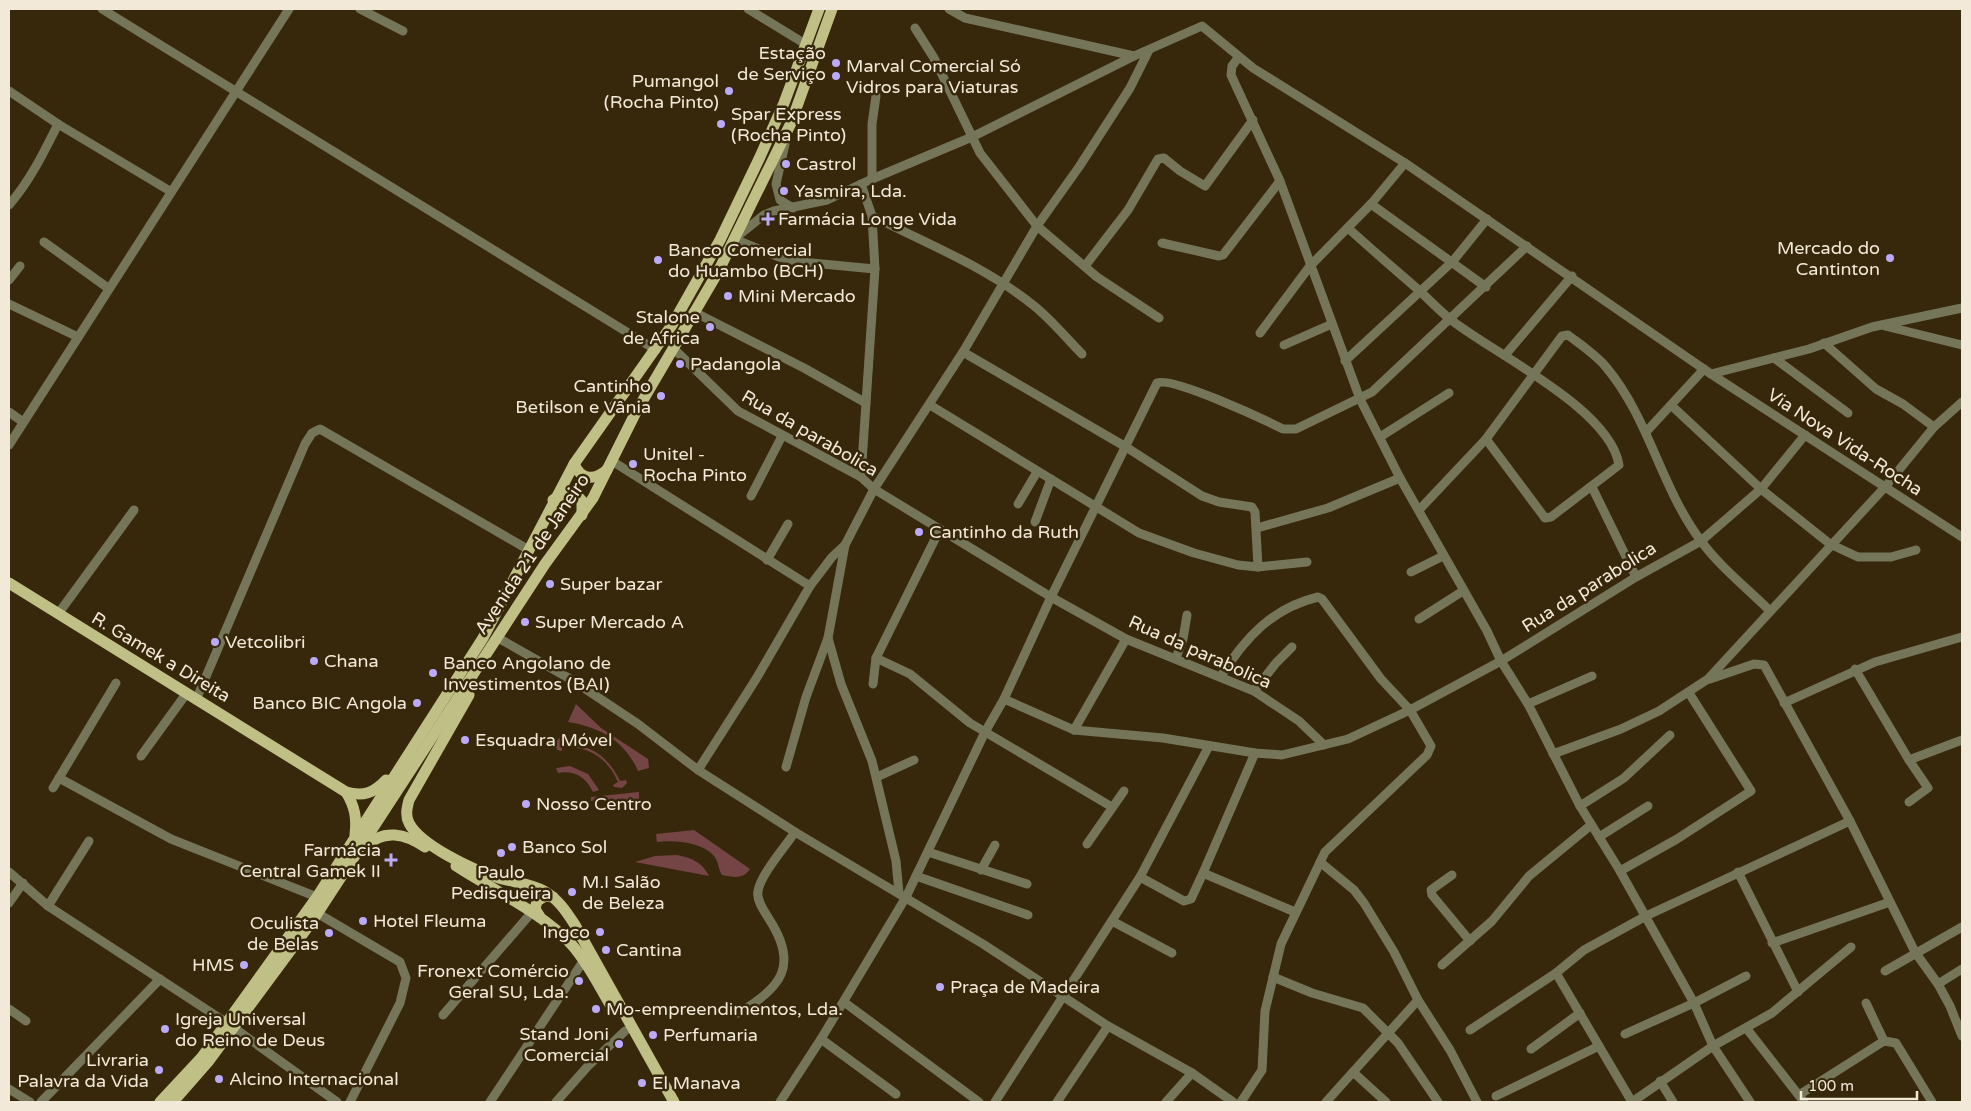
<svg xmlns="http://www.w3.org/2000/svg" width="1971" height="1111" font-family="'Varela Round',sans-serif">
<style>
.green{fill:#744544}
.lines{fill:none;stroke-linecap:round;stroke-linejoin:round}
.minor{stroke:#75755a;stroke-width:9}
.major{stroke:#c0c086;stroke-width:11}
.poi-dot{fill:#baaaf7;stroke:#37270b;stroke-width:2}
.labels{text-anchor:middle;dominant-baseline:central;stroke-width:5;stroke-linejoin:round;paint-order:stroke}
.poi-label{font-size:18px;fill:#f3e9d9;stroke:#37270b;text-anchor:start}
.street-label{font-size:18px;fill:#f3e9d9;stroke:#37270b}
</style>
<rect width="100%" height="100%" fill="#37270b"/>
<g class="green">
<path d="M576,704L601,728L648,759L649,768L638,771C625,741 600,727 568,722Z"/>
<path d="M559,738H562V743C590,744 608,756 620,781L626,780L627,783L622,788L614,787L613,785L618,782C607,757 589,747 562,746V751L557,750L555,744Z"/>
<path d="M570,766L588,774L599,790L593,792C586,777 574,770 558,773L556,768Z"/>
<path d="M639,792V801H591V797Z"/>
<path d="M694,830L750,869C743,880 733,877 722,875C718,869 719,862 714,856C702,842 675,840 657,842L656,834Z"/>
<path d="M677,855C692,858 702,862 709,876L635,862L655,856Z"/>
</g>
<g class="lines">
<g class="minor">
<path d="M102,9L656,350"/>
<path d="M360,9L403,31"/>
<path d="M748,9L807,45"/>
<path d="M949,9L965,18L1134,56"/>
<path d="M915,28L934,58L980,153L1037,226L1097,277L1159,318"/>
<path d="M1238,58L1232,66L1231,75L1280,181L1360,399L1400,478L1487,631L1501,661L1528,704L1580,806L1620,871L1694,1003L1713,1046L1750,1102"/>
<path d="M9,91L58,124L170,191"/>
<path d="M786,140L776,184L780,200L793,208"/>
<path d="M872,179V124L876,96"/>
<path d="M861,184L872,216L875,269L861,477"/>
<path d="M1371,204L1486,287"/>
<path d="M9,205C30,181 44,152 58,124"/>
<path d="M872,216C926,243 986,267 1033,305C1051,319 1066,338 1082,354"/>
<path d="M1348,228C1372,250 1397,271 1422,293C1431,302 1440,311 1450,319C1492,353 1610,408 1619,465L1551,517L1545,518L1486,439"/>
<path d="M44,242L108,288"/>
<path d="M1162,243L1219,256L1223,255L1280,181"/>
<path d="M1085,266L1128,210L1158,159L1164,158L1180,171L1205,186L1253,120"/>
<path d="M875,269L801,262L779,257L734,239L764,215L774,211L827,200L872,179L972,137L1134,56L1202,26L1253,68L1405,163L1711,374L1962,537"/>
<path d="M9,280L20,266"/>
<path d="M9,304L78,337"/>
<path d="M694,312L804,368L866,403"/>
<path d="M1885,326L1962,345"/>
<path d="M1260,333L1310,266L1371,204L1405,163"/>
<path d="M1824,343L1876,389L1903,404L1934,427"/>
<path d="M1284,345L1332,324"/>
<path d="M674,349L738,411L861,477L874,489L1051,597L1126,639L1254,691L1299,721L1324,745"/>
<path d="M963,352L1126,447L1202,496L1219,502L1252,507L1255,512L1258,567"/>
<path d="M1506,354L1572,276"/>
<path d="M1774,358L1848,413"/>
<path d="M1345,361L1453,261L1487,219"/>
<path d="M1711,374L1809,349L1872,327L1962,308"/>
<path d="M930,405L1139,533L1194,553L1238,565L1258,567L1307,562"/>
<path d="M1672,406L1761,489L1830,544L1858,557H1891L1916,550"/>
<path d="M9,412L23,422"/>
<path d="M1646,432L1704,369"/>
<path d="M1380,437L1449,393"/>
<path d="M9,445L289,9"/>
<path d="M612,461L810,586"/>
<path d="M1592,487L1636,577"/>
<path d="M751,496L782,436"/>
<path d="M1018,504L1037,472"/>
<path d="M1419,510L1486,439L1562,336L1568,335C1581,345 1596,355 1606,367C1649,418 1661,488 1701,541C1720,567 1748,589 1770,611"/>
<path d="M1035,522L1051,479"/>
<path d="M1257,528L1328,508L1400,478"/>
<path d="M767,560L788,524"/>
<path d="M1411,572L1443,556"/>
<path d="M58,614L134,510"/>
<path d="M1419,619L1463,591"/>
<path d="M828,638L841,684L872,761L896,861L899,893"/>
<path d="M500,639L572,680L638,724L698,770L795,832L983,944L1108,1026L1192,1073L1233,1102"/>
<path d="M876,658L910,674L970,723L1112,807"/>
<path d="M1176,658L1183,639L1187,615"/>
<path d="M1855,669L1909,760L1962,740"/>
<path d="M1221,676C1245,638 1272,608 1318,597L1322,599L1381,679L1410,710L1431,746L1427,755L1325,852L1281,944L1265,1011L1262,1070L1241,1102"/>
<path d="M1710,679L1754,664L1764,665L1850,821L1915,952L1938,984L1950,1006L1962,1036"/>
<path d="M873,684L876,658L940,529"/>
<path d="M1254,691L1276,663L1292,647"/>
<path d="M1004,699L1074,730L1163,738L1255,753L1282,755L1348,739L1410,710L1501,661L1636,577L1701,541L1761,489L1805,435"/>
<path d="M196,700L305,444L312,433L320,429L529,550"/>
<path d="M1784,703L1875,662L1962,637"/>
<path d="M1528,704L1592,676"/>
<path d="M1074,730L1126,639"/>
<path d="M1255,753L1203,873L1295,912"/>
<path d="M1553,754L1621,729L1659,711L1708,679L1885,487L1934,427L1962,402"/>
<path d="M141,756L186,694"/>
<path d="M786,767L806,697L828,638L845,545"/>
<path d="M698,770L756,679L810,586L832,557L845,545L874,489L963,352L1037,226L1079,167L1130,88L1149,50"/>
<path d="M877,777L914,760"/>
<path d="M59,778L171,839L317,897"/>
<path d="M53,788L116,683"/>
<path d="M1909,802L1928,788L1909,760"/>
<path d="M1580,806L1624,778L1670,735"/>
<path d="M1599,837L1648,806"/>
<path d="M1087,844L1124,791"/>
<path d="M928,852L1027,884"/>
<path d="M1320,862L1354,890L1364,903L1394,952L1418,1000L1450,1050L1477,1102"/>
<path d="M981,870L995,845"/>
<path d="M1620,871L1677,839L1751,791L1689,693"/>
<path d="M9,872L48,906L227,1023"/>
<path d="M1738,872L1798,992"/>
<path d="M1452,875L1431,890L1432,895L1470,941"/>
<path d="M916,876L1028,915"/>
<path d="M1140,877L1184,901L1191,899L1203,873"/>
<path d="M9,903L23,883"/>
<path d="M48,906L89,841"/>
<path d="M317,913L400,962L406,978L400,1003L350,1102"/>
<path d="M1112,921L1172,953"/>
<path d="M1772,943L1890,902"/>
<path d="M1442,965L1492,921L1529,876L1591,825"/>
<path d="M1885,971L1962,927"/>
<path d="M1556,973L1632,1102"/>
<path d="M1273,977L1312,993L1363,1008L1398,1043L1438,1102"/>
<path d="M1938,984L1962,969"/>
<path d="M844,1002L979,1102"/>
<path d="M1866,1003L1884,1041"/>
<path d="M9,1009L26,1021"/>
<path d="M738,1013C782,988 799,965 769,919C764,911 756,900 758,891C761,874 785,847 795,832"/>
<path d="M443,1015L532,912"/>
<path d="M234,1028L337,1102"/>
<path d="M1747,1029L1804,1102"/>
<path d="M1470,1030L1556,973L1584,950L1646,916L1850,821"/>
<path d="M1625,1034L1694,1003L1746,976"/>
<path d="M821,1039L896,1094"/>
<path d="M1531,1049L1580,1013"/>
<path d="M1353,1072L1386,1102"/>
<path d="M1660,1081L1673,1102"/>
<path d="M9,1089L30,1102"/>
<path d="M1799,1095L1884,1041L1896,1043L1932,1102"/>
<path d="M1496,1096L1599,1046"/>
<path d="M41,1102L160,979"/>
<path d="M490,1102L584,960"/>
<path d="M556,1102L588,1066L625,1031"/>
<path d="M780,1102L821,1039L906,897L985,732L1004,699L1051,597L1157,383C1172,376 1265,420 1283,429H1296L1372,392L1527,246"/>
<path d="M995,1102L1140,877L1209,746"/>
<path d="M1057,1102L1108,1026"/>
<path d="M1166,1102L1192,1073"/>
<path d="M1326,1102L1418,1000"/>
<path d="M1632,1102L1713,1046L1772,1013L1851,947"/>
</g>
<g class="major">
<path d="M574,464C581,480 594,481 607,470"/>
<path d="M553,500L566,492L576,494L582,501V515"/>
<path d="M9,583L346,792C363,797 374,793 386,780"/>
<path d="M469,695L409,800C407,808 405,815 409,823C420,845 473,870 496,877C511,882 530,883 544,891C558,899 566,911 575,925L674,1102"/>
<path d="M346,792C355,807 357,818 355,835"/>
<path d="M366,847C383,828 406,834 425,847"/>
<path d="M456,866C493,890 543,913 572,945C588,963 599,986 611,1006"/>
<path d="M540,917L535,909L537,901L545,896L553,897"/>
<path d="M160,1102L202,1057L317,897L483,638L574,464L672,325L720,240L759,159L784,103L819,9"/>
<path d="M173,1102L208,1062L313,920L545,564L593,498L636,412L718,272L791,123L832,9"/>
</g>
</g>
<g class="poi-dot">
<circle cx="836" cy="63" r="5"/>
<circle cx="836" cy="76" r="5"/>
<circle cx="729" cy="91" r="5"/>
<circle cx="721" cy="124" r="5"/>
<circle cx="786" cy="164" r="5"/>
<circle cx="784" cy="191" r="5"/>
<path d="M765.5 211.5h5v5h5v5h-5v5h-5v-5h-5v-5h5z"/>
<circle cx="1890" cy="258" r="5"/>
<circle cx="658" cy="260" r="5"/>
<circle cx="728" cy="296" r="5"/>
<circle cx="710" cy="327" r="5"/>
<circle cx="680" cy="364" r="5"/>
<circle cx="661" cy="396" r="5"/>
<circle cx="633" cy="464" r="5"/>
<circle cx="919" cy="532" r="5"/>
<circle cx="550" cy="584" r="5"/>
<circle cx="525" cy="622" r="5"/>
<circle cx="215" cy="642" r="5"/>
<circle cx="314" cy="661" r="5"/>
<circle cx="433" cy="673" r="5"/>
<circle cx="417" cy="703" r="5"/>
<circle cx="465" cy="740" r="5"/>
<circle cx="526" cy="804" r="5"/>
<circle cx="512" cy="847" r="5"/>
<circle cx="501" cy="853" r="5"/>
<path d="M388.5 852.5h5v5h5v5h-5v5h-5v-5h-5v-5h5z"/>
<circle cx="572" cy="892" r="5"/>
<circle cx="363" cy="921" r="5"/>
<circle cx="600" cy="932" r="5"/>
<circle cx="329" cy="933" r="5"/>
<circle cx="606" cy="950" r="5"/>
<circle cx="244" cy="965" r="5"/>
<circle cx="579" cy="981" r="5"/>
<circle cx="940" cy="987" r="5"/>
<circle cx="596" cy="1009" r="5"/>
<circle cx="165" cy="1029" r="5"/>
<circle cx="653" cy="1035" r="5"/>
<circle cx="619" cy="1044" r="5"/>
<circle cx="159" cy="1070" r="5"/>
<circle cx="219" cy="1079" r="5"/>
<circle cx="642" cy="1083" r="5"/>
</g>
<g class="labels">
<g class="poi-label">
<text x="826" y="53" text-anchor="end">Estação<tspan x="826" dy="21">de Serviço</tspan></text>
<text x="846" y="66">Marval Comercial Só<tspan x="846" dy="21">Vidros para Viaturas</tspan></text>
<text x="719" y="81" text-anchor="end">Pumangol<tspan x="719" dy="21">(Rocha Pinto)</tspan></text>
<text x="731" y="114">Spar Express<tspan x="731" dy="21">(Rocha Pinto)</tspan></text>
<text x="796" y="164">Castrol</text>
<text x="794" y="191">Yasmira, Lda.</text>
<text x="778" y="219">Farmácia Longe Vida</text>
<text x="1880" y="248" text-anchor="end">Mercado do<tspan x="1880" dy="21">Cantinton</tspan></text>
<text x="668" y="250">Banco Comercial<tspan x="668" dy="21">do Huambo (BCH)</tspan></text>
<text x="738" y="296">Mini Mercado</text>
<text x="700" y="317" text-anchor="end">Stalone<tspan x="700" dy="21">de Africa</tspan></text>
<text x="690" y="364">Padangola</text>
<text x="651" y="386" text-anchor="end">Cantinho<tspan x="651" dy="21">Betilson e Vânia</tspan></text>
<text x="643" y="454">Unitel -<tspan x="643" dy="21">Rocha Pinto</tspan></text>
<text x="929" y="532">Cantinho da Ruth</text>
<text x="560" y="584">Super bazar</text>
<text x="535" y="622">Super Mercado A</text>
<text x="225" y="642">Vetcolibri</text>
<text x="324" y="661">Chana</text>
<text x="443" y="663">Banco Angolano de<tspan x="443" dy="21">Investimentos (BAI)</tspan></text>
<text x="407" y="703" text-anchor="end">Banco BIC Angola</text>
<text x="475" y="740">Esquadra Móvel</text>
<text x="536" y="804">Nosso Centro</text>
<text x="522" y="847">Banco Sol</text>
<text x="381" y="850" text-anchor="end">Farmácia<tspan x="381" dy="21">Central Gamek II</tspan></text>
<text x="501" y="872" text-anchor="middle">Paulo<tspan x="501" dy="21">Pedisqueira</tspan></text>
<text x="582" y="882">M.I Salão<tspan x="582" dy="21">de Beleza</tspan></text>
<text x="373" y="921">Hotel Fleuma</text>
<text x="319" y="923" text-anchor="end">Oculista<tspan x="319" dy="21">de Belas</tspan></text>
<text x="590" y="932" text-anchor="end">Ingco</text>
<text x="616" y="950">Cantina</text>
<text x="234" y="965" text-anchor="end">HMS</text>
<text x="569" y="971" text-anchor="end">Fronext Comércio<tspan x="569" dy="21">Geral SU, Lda.</tspan></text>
<text x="950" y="987">Praça de Madeira</text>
<text x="606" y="1009">Mo-empreendimentos, Lda.</text>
<text x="175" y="1019">Igreja Universal<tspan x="175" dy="21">do Reino de Deus</tspan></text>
<text x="609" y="1034" text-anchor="end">Stand Joni<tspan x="609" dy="21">Comercial</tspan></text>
<text x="663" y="1035">Perfumaria</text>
<text x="149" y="1060" text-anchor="end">Livraria<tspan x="149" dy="21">Palavra da Vida</tspan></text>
<text x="229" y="1079">Alcino Internacional</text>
<text x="652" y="1083">El Manava</text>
</g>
<g class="street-label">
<text transform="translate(810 433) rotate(30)">Rua da parabolica</text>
<text transform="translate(1845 442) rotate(33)">Via Nova Vida-Rocha</text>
<text transform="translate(532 554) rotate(-56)">Avenida 21 de Janeiro</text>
<text transform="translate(1589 587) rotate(-32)">Rua da parabolica</text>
<text transform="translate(1200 652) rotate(24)">Rua da parabolica</text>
<text transform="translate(161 657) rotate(31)">R. Gamek a Direita</text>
</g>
</g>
<rect width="1971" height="1111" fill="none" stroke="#f3e9d9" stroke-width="20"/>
<path d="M1801 1091v8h116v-8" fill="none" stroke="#f3e9d9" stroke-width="2.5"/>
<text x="1808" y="1091" font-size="15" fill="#f3e9d9" stroke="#37270b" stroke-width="4" paint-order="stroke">100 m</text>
</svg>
